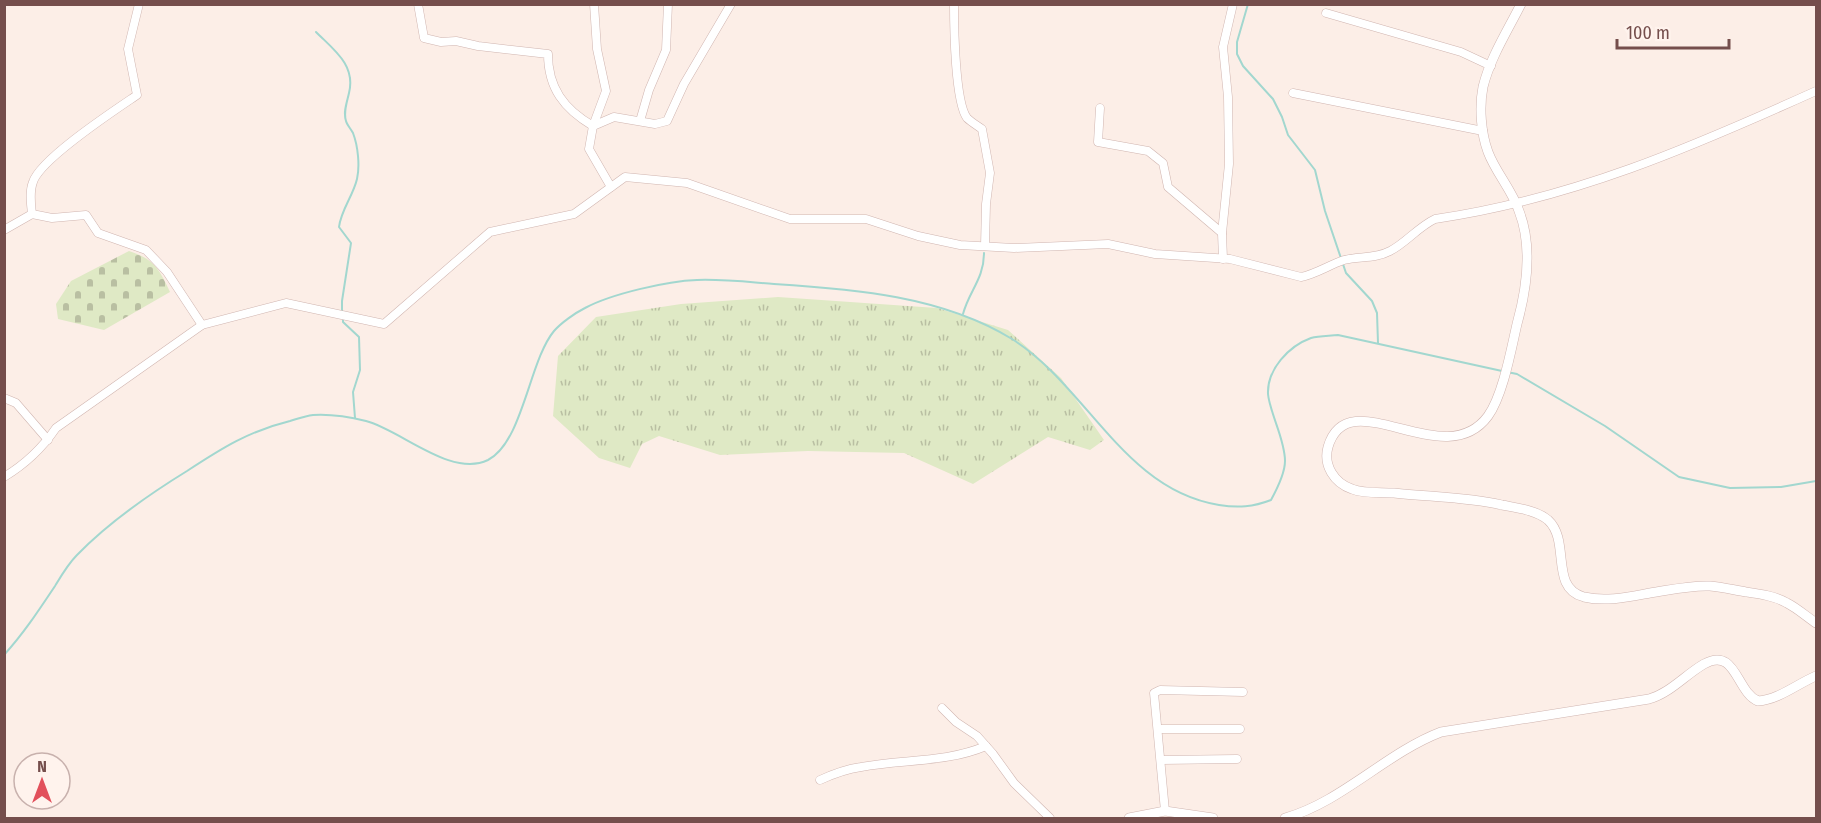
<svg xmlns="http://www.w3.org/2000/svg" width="1821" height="823" font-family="'Fira Sans Condensed',sans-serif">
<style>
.grass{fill:url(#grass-tufts)}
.cemetery{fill:url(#cemetery-stones)}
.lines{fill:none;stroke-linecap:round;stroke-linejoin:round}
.stream{stroke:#a2d7cf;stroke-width:2}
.minor-casing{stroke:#d0b5b0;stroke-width:9}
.tertiary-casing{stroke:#d0b5b0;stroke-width:10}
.minor{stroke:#fff;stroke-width:8}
.tertiary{stroke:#fff;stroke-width:9}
</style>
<defs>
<pattern id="grass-tufts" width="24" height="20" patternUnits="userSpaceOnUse" patternTransform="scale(1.5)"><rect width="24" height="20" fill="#dfe9c5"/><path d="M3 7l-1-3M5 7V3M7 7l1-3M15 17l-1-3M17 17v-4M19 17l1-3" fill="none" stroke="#b9bfa2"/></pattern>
<pattern id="cemetery-stones" width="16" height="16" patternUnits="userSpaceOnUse" patternTransform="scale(1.5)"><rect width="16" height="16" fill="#dfe9c5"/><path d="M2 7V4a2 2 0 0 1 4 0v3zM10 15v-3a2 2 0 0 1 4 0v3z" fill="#b9bfa2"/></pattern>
</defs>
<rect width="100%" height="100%" fill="#fceee7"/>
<path class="grass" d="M778,297L937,308L1008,330L1061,378L1104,440L1090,450L1048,437L973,484L904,453L808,451L720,455L659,436L642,444L630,468L599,458L553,416L558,356L596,317L681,304Z"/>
<path class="cemetery" d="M129,251C154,259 159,269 170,292L104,330L58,319L56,304L71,281Z"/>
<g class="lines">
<g class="stream">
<path d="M1248,4L1237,42V54L1243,66L1273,99L1282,117L1288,135L1315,170L1325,211L1346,273L1372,301L1377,313L1378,343"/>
<path d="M316,32C334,50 356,65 349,93C347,102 343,112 346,121C347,125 351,129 353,133C358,146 360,166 357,179C353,196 341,210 339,227L351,243L342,301V313"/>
<path d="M963,314C969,291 984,279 984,253"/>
<path d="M343,318V322L359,337L360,370L353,392L355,418"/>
<path d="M1507,372L1517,374L1605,426L1679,477L1730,488L1781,487L1816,481"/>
<path d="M4,655C24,633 39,610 55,586C61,576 68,564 77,555C109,522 148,495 187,471C222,448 249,431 290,421C297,419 305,416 313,415C329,414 350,417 366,421C401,430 451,478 488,460C523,442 529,361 554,331C561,323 575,313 585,308C611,294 667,281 697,280C722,279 748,282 774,284C854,289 942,296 1012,339C1087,386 1124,490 1219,505C1238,508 1253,507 1271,500C1277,489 1285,474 1285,461C1285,439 1270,414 1268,394C1267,369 1289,346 1311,338C1319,336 1329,336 1338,335L1502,371"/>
</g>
<defs>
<g id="minor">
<path d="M139,4L128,49L137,95C115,110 40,159 33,182C29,192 31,204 32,214L52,218L86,215L98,233L146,250L167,272L202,325"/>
<path d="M418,4L424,38L441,42L456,41L478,46L548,54C548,88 564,109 593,126L614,117L655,124L667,121L684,84L731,4"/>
<path d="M594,4L597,49L606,91L593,126L589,149L611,187"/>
<path d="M954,4C954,27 955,102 967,118C971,122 978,126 982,129L990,173L986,204L985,246"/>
<path d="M1326,13L1461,52L1491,66"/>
<path d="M1293,93L1483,131"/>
<path d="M1100,108L1098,142L1148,151L1163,163L1168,187L1222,233"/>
<path d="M640,121L649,90L666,50L668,4"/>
<path d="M4,230L32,214"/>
<path d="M1223,259L1222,233L1229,164L1228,97L1223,47L1233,4"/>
<path d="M4,398L16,403L48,440"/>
<path d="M4,477C24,465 43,447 56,428L202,325L286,303L384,324L490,232L574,214L625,177L687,183L790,219H866L918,236L960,245L1014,248L1108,244L1155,254L1230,259L1301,277C1316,274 1329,265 1344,260C1359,256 1375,259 1390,251C1406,243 1418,227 1435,219C1572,199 1692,147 1816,91"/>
<path d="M942,708L956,722L977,736L993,754L1014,783L1050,818"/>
<path d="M1158,729H1240"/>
<path d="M1161,760L1237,759"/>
<path d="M820,780C833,774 847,769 861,767C903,759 946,763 986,746"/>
<path d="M1165,811L1154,693L1160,690L1243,692"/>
</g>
<g id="tertiary">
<path d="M1521,4C1508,30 1490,58 1483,87C1479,107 1481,133 1488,152C1496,173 1512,190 1519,211C1533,247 1527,288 1517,324C1511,350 1503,395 1488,416C1444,476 1348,378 1328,447C1323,465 1334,483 1352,489C1364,494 1381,492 1394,493C1430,497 1467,497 1502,505C1517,508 1536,510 1548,520C1571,541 1549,588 1584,597C1606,602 1628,597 1650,593C1670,590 1690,585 1710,586C1722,587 1734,590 1746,592C1760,594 1775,596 1787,603C1797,608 1807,617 1816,623"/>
<path d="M1129,818L1165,811L1213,818"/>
<path d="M1285,818C1342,802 1386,753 1441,732L1649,699C1670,693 1685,675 1704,664C1736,646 1736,692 1758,701C1778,700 1797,684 1816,676"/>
</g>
</defs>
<use href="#minor" class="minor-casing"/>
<use href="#tertiary" class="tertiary-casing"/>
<use href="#minor" class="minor"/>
<use href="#tertiary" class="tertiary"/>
</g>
<rect width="1821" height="823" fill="none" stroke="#754e4c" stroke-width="12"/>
<g transform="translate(42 781)"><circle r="28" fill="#fff3ed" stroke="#c8b1ad" stroke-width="1.5"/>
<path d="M0-4.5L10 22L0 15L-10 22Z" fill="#e2505b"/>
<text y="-9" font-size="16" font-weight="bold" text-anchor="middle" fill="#754e4c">N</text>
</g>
<path d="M1617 39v9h112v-9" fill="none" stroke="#754e4c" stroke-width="3"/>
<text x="1626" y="39" font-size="18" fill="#754e4c" stroke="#fff3ed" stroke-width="4.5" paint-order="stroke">100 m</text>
</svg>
